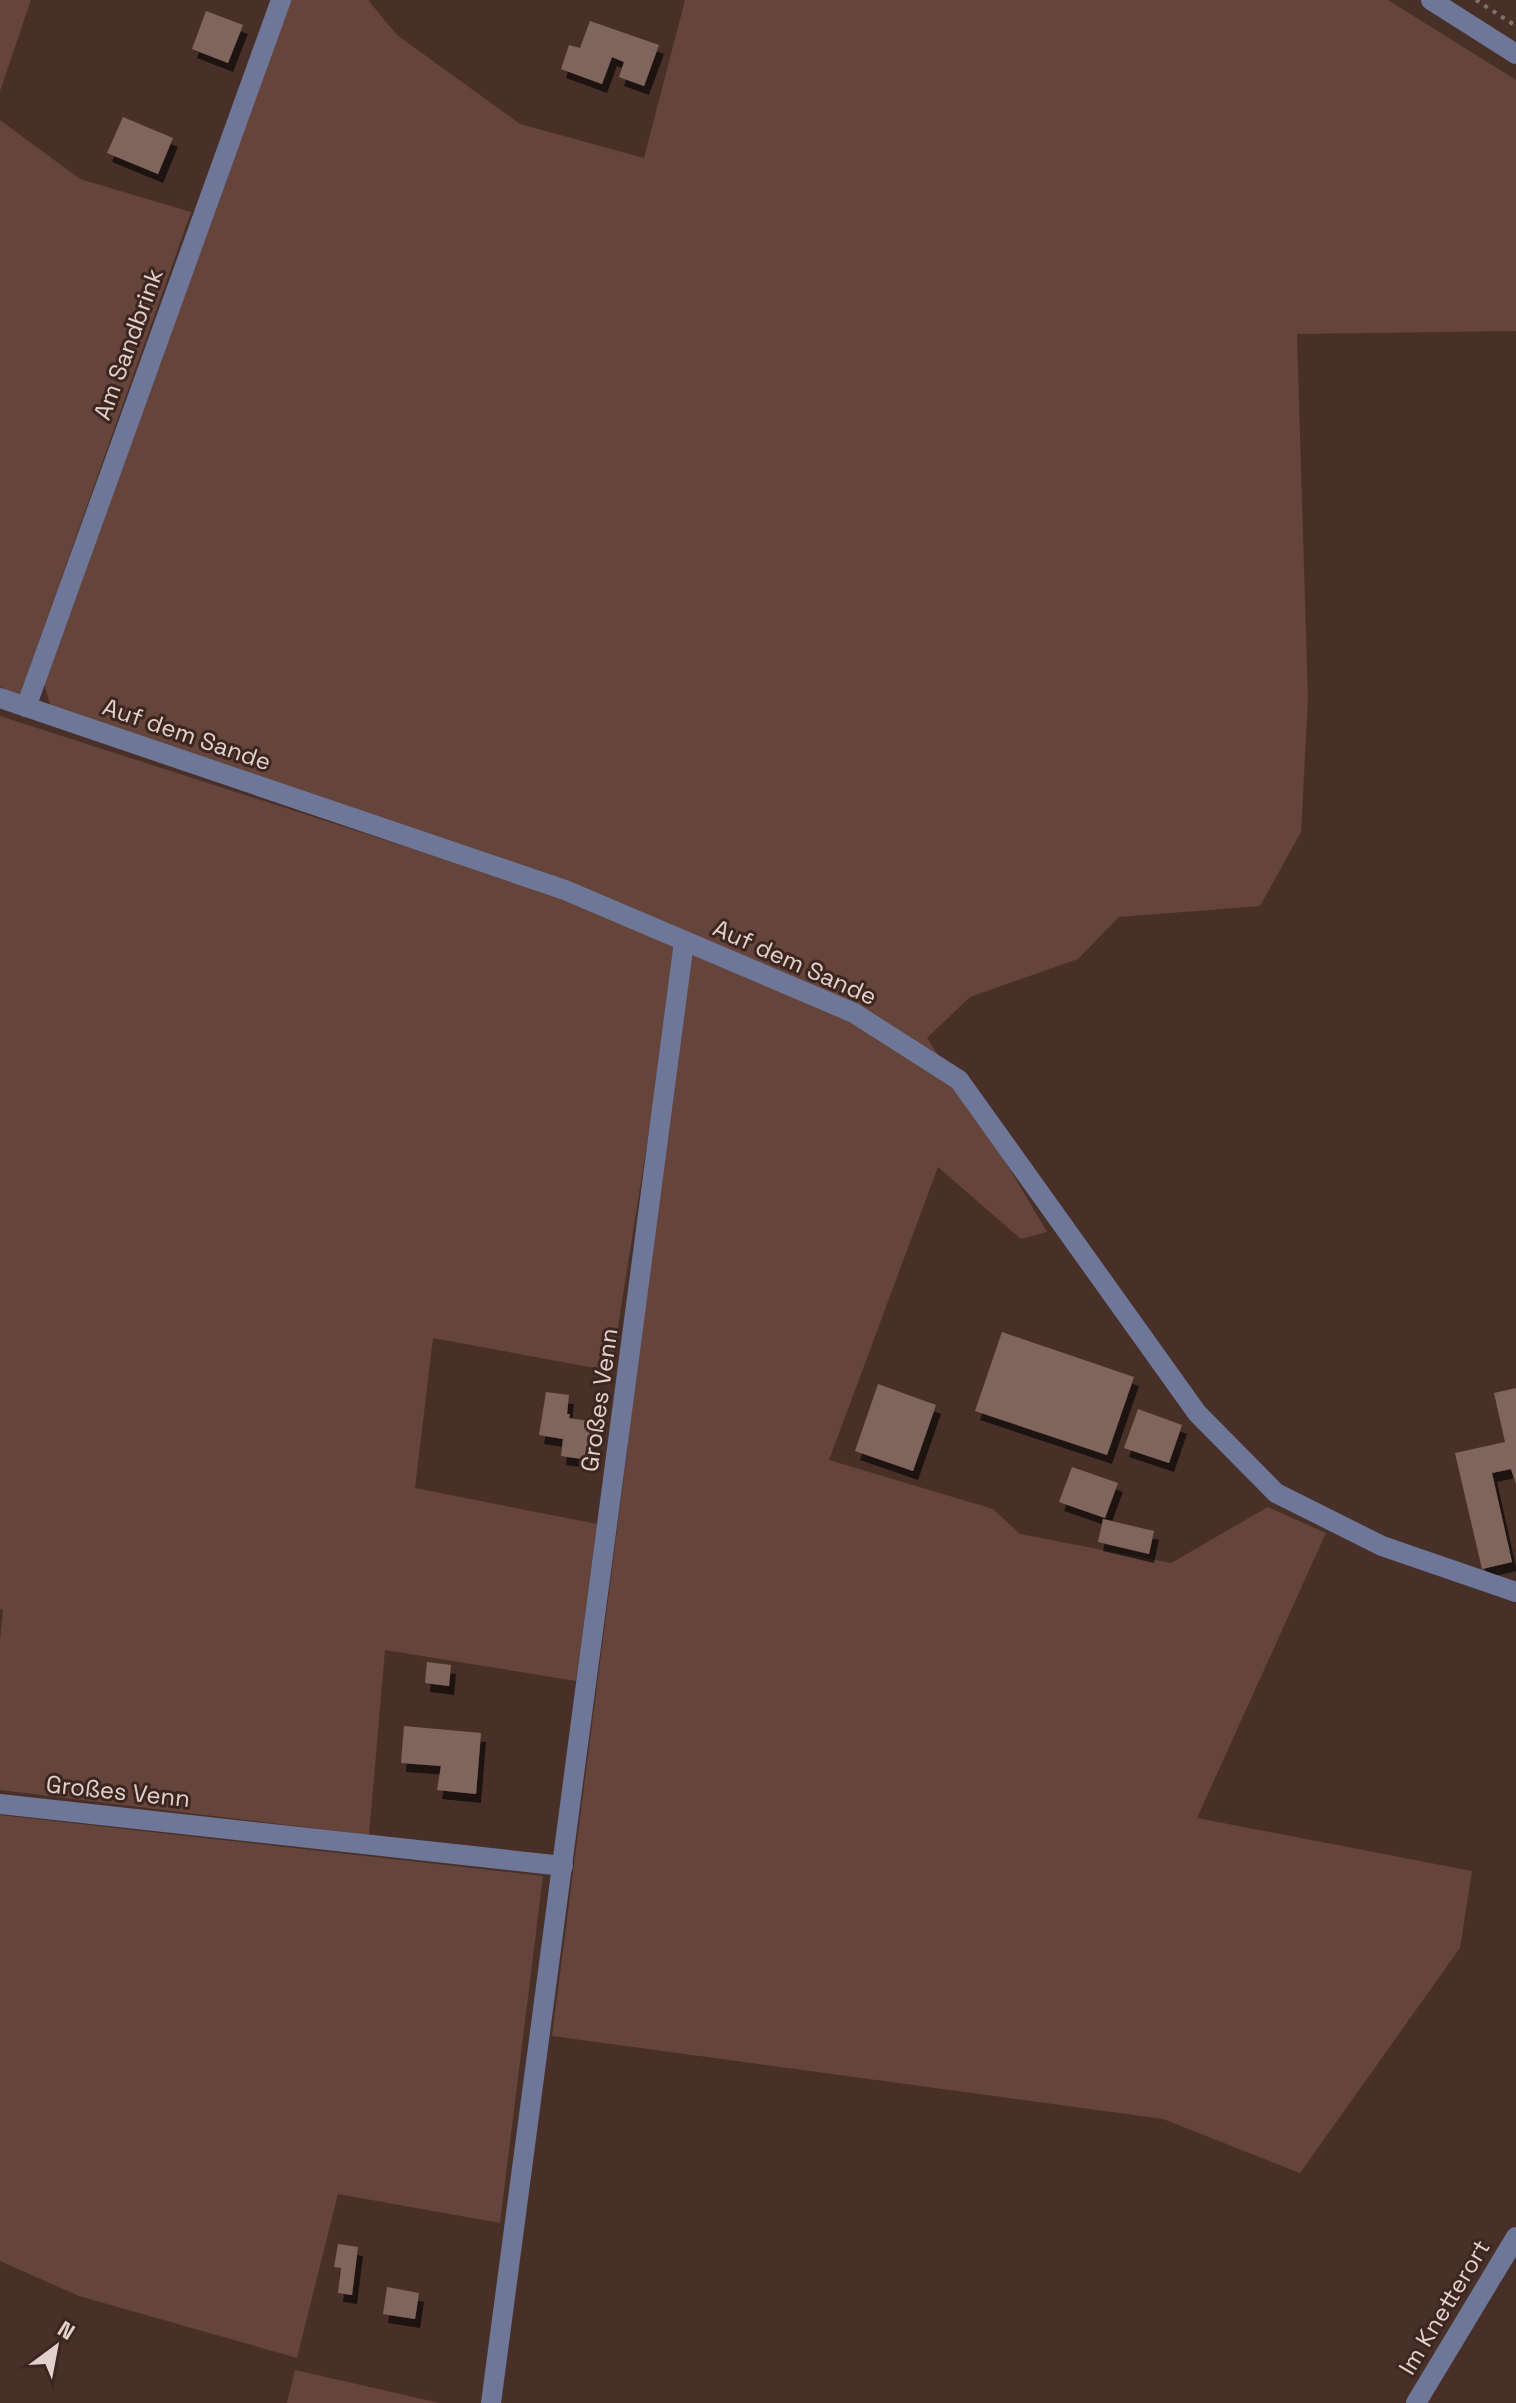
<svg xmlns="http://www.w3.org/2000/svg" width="1516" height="2403" font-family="'Space Grotesk',sans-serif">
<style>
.green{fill:#64443b}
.building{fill:#80655d;filter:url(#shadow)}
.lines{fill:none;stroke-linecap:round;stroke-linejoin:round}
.path{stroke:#846f6a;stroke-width:4;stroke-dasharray:4 6;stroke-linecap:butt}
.minor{stroke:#6f7798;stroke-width:20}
.labels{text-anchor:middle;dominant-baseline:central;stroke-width:6;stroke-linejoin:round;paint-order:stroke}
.street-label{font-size:24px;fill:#e1d1cd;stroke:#3d2620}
</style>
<defs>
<filter id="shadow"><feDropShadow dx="5" dy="9" stdDeviation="0" flood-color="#0009"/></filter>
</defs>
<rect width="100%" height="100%" fill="#483029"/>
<g class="green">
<path d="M0,0H31L0,91Z"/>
<path d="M290,0H368L397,35L520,124L644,158L685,0H1388L1516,80V331L1297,334L1308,700L1301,832L1260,906L1119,917L1078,959L970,997L927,1038L982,1122L1047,1232L1021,1239L938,1167L829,1460L993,1509L1020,1534L1171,1563L1268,1507L1326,1533L1197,1818L1472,1871L1460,1948L1300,2173L1163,2119L552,2036L627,1452L664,1036L611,1371L433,1338L415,1488L597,1524L576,1681L385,1650L369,1835L0,1790V1640L3,1610L0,1609V716L419,851L56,725L40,669Z"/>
<path d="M0,120L80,179L191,212L20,695L0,687Z"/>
<path d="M0,1815L543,1876L500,2223L338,2194L297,2358L79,2296L0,2261Z"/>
<path d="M295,2370L440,2403H287Z"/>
</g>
<g class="building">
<path d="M206,11L243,25L228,63L192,49Z"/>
<path d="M590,21L659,45L644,86L619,77L624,62L612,57L602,84L561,69L569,45L580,48Z"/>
<path d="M123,117L173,138L158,174L107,153Z"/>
<path d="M1002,1332L1134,1377L1107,1455L975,1411Z"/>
<path d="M878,1384L936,1405L913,1471L855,1451Z"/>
<path d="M1516,1388V1484L1511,1469L1492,1473L1512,1562L1482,1569L1455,1453L1505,1442L1494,1393Z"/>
<path d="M546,1392L569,1395L567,1414H570L569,1418L594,1422L589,1460L561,1456L563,1439L539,1435Z"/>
<path d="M1138,1409L1182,1425L1169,1463L1124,1448Z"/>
<path d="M1072,1467L1118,1483L1105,1518L1059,1502Z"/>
<path d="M1103,1519L1154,1531L1149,1554L1098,1542Z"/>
<path d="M427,1662L451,1665L449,1686L425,1683Z"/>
<path d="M404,1726L481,1733L476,1794L437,1790L441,1766L401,1763Z"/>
<path d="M338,2244L358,2247L352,2295L338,2293L341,2268L334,2267Z"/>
<path d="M387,2287L419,2293L415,2319L383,2314Z"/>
</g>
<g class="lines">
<path class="path" d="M1476,0L1516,26"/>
<g class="minor">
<path d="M1431,0L1516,54"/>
<path d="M0,698L565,890L854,1013L959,1080L1197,1413L1276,1493L1382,1546L1516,1592"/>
<path d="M26,707L281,0"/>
<path d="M0,1804L563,1866"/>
<path d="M491,2403L684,942"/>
<path d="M1416,2403L1516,2237"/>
</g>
</g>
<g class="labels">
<g class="street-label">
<text transform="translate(128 344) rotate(-70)">Am Sandbrink</text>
<text transform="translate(187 734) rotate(19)">Auf dem Sande</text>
<text transform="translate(795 962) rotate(24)">Auf dem Sande</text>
<text transform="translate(599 1400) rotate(-82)">Großes Venn</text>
<text transform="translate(118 1791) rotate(6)">Großes Venn</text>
<text transform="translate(1444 2307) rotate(-59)">Im Knetterort</text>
</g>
</g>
<g transform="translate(56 2347) rotate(32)" stroke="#3d2620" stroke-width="6" paint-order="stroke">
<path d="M0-6L14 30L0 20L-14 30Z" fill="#e1d1cd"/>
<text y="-12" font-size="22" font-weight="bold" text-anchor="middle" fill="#e1d1cd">N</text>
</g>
</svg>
